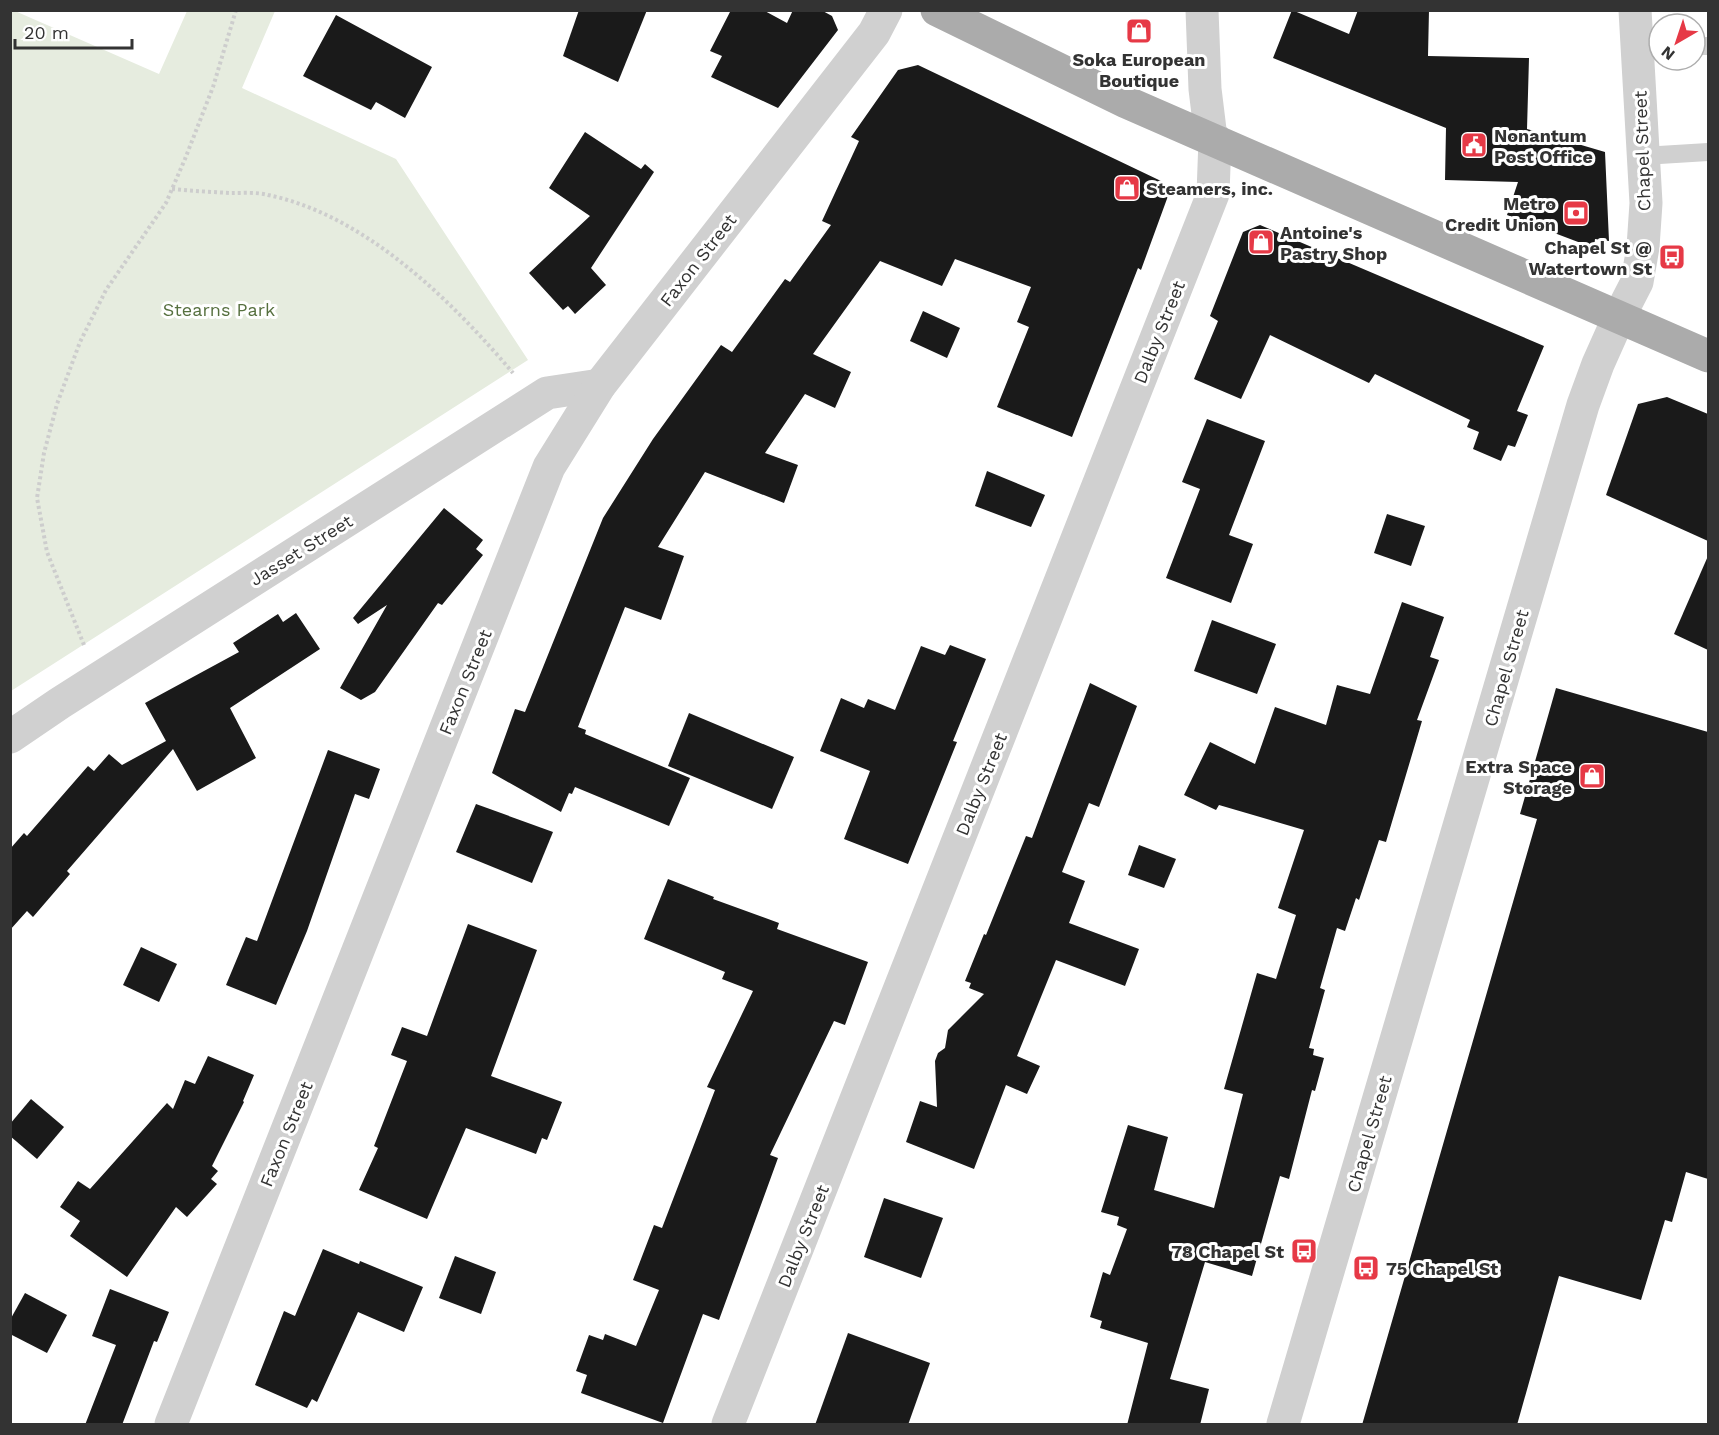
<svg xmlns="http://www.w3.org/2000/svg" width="1719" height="1435" font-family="'Work Sans',sans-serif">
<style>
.green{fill:#e6ecdf}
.building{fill:#1a1a1a}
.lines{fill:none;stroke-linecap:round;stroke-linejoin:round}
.path{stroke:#cdcdcd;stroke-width:4;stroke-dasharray:3 3;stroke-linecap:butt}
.service{stroke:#d0d0d0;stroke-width:18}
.minor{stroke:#d0d0d0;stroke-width:33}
.tertiary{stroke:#d0d0d0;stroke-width:33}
.primary{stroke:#ababab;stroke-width:33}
.labels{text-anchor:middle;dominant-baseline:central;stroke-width:6;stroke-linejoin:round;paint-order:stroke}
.poi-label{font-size:18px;font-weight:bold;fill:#333;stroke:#fff;text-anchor:start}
.street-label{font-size:18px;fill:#333;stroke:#fff}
.park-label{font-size:18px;fill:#56703f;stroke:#fff}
</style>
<rect width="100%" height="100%" fill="#fff"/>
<path class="green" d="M11,10L15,11L159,74L187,11H275L242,88L396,159L528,360L11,691Z"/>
<g class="building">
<path d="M579,10H647L618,82L563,56Z"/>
<path d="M731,10H763L787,23L793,10H821L832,16L838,30L778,108L711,77L722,56L710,51Z"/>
<path d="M1292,10L1349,34L1358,10H1429L1428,56L1529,58L1527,129L1605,152L1609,241L1595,239L1594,248L1507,215L1518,182L1445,180L1446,128L1273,58Z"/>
<path d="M336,15L432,67L405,118L376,102L371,110L303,76Z"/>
<path d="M918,65L1161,181L1168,196L1141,270L1138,268L1072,437L997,407L1029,327L1017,322L1031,287L955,259L942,286L880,261L813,354L851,372L835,408L805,394L765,453L798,465L784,503L705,472L658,547L684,556L661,620L625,607L578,727L586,730L585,734L690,778L669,826L575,787L572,794L569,793L561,812L492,773L515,709L525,712L603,518L653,439L721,345L732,352L785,279L790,282L831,225L822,221L859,141L851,137L898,70Z"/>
<path d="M585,132L641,169L645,164L654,172L591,268L606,285L575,314L568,306L563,310L529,273L590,216L549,188Z"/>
<path d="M1260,225L1544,346L1517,411L1528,415L1515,447L1508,445L1501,461L1473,449L1479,432L1467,427L1470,420L1375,374L1369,383L1270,335L1241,399L1194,379L1218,321L1210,316L1243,232Z"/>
<path d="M923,311L960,328L947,358L910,341Z"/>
<path d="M1667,397L1708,414V541L1606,495L1638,404Z"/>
<path d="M1207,419L1265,441L1229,535L1253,544L1231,603L1166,578L1200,489L1182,482Z"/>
<path d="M987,471L1045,495L1031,527L975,506Z"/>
<path d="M444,508L483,540L476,549L483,555L442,605L438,603L375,692L361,700L340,688L387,605L358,624L353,618Z"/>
<path d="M1387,514L1425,526L1411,566L1374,553Z"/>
<path d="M1708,556V650L1674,634Z"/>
<path d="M1402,602L1444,617L1430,657L1439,660L1417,720L1422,721L1386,842L1379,840L1359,900L1356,898L1345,931L1337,928L1320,988L1325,990L1309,1048L1314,1049L1313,1055L1324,1058L1315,1091L1312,1090L1289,1179L1280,1176L1252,1276L1205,1262L1170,1379L1209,1389L1200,1425H1127L1148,1343L1100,1328L1102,1321L1090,1317L1103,1272L1110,1275L1127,1229L1117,1225L1119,1217L1101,1212L1128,1125L1168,1137L1154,1190L1214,1208L1243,1094L1224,1089L1257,973L1276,979L1296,915L1278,908L1304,830L1219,805L1216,810L1184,795L1210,742L1255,764L1275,707L1326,725L1337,685L1370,694Z"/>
<path d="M296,613L320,649L230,708L256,758L197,791L173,749L67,871L70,874L33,917L27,911L10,930V849L24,833L27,836L88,766L94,771L109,754L122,765L166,741L145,703L239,652L233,643L278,614L283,622Z"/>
<path d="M1212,620L1276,644L1257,694L1194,671Z"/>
<path d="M950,645L986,659L953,741L957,742L908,864L844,839L870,771L820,751L841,698L864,708L868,699L895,710L921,646L945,655Z"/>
<path d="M1090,683L1137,706L1099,807L1089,803L1062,872L1085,881L1069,923L1139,949L1125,986L1056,960L1017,1056L1040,1066L1027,1094L1006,1085L974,1169L906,1142L920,1101L937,1107L935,1061L938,1053L945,1048L948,1030L984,994L969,988L971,983L965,981L984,934L986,935L1026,836L1032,838Z"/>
<path d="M1556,688L1708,732V1179L1686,1172L1672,1222L1665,1220L1641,1300L1559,1276L1517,1425H1362L1537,819L1520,814Z"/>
<path d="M689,713L794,757L772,809L668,766Z"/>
<path d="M328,750L380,769L369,799L355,794L307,931L276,1005L226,985L246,937L257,941Z"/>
<path d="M476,804L553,832L532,883L456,852Z"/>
<path d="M1139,845L1176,859L1164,888L1128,875Z"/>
<path d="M668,879L714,897L713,899L779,923L777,929L868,962L845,1025L834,1021L770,1155L778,1158L719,1320L703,1314L663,1423L581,1393L587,1375L576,1371L589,1335L603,1340L605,1334L636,1346L659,1290L633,1280L654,1225L662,1228L715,1090L707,1087L753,991L722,979L725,972L644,939Z"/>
<path d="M468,924L537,950L491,1076L562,1102L547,1140L542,1138L536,1154L466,1128L427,1219L359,1190L378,1148L374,1146L407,1061L391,1055L402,1027L427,1036Z"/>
<path d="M141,947L177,964L159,1002L123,985Z"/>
<path d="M208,1056L254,1075L243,1101L244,1102L212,1166L218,1171L211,1179L217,1184L187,1217L176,1207L127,1277L70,1236L80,1221L60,1207L78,1181L90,1189L167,1103L173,1109L185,1080L195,1084Z"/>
<path d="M31,1099L64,1127L37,1159L10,1136V1124Z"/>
<path d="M884,1198L943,1218L921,1278L864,1257Z"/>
<path d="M323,1249L359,1264L360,1261L423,1287L404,1332L358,1312L317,1402L312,1399L307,1408L255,1385L284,1311L295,1316Z"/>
<path d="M455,1256L496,1272L481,1314L439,1298Z"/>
<path d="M110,1289L169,1312L157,1342L154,1341L122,1425H85L116,1345L92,1336Z"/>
<path d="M25,1293L67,1315L47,1353L10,1334V1320Z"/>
<path d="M848,1333L930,1363L908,1425H815Z"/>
</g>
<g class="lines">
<g class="path">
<path d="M172,189C192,191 212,192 231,193C243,193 257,192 268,195C365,215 451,300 513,373"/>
<path d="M84,645L47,552L37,498L44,453L57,404L80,342L106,290L166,203L185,159L213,87L236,10"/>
</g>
<g class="service">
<path d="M1695,46H1708"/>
<path d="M1643,156L1708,152"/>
</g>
<g class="minor">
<path d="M1202,10L1205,89L1211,138"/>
<path d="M1619,317L1637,282L1643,247L1646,203L1635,10"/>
<path d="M10,737L60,703L547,393L600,385"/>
<path d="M171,1424L549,467L600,385L874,33L886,10"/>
<path d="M728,1424L1213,194L1215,139"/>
</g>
<path class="tertiary" d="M1283,1424L1583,405L1598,364L1619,317"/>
<path class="primary" d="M937,10L1126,102L1708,356"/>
</g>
<defs>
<symbol id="shop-square" viewBox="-11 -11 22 22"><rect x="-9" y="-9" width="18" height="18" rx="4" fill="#e63946" stroke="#fff"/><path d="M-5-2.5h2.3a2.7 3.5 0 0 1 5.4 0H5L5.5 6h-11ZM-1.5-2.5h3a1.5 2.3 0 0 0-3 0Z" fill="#fff"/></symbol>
<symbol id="civic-square" viewBox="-11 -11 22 22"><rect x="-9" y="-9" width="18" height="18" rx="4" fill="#e63946" stroke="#fff"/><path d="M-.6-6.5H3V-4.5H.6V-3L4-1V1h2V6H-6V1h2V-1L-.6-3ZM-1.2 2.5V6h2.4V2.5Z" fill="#fff"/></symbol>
<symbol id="bank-square" viewBox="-11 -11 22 22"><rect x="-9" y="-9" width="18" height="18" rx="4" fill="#e63946" stroke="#fff"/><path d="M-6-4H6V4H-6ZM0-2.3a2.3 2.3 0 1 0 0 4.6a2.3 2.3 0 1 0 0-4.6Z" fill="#fff"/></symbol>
<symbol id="bus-square" viewBox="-11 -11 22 22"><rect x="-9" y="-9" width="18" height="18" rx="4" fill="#e63946" stroke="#fff"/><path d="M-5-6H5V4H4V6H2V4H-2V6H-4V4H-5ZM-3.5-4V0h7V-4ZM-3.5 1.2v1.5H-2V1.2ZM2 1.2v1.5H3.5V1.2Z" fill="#fff"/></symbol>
</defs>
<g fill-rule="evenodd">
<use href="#shop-square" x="1124" y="16" width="30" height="30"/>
<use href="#civic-square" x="1459" y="130" width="30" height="30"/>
<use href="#shop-square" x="1112" y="173" width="30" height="30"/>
<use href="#bank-square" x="1561" y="198" width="30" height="30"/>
<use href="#shop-square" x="1246" y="227" width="30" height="30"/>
<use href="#bus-square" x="1657" y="242" width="30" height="30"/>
<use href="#shop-square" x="1577" y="761" width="30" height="30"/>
<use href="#bus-square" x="1289" y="1236" width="30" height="30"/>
<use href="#bus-square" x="1351" y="1253" width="30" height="30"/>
</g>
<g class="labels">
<g class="poi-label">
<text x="1139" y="59" text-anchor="middle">Soka European<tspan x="1139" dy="21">Boutique</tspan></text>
<text x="1494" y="135">Nonantum<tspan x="1494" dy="21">Post Office</tspan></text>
<text x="1146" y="188">Steamers, inc.</text>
<text x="1556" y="203" text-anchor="end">Metro<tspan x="1556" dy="21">Credit Union</tspan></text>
<text x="1280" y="232">Antoine's<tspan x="1280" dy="21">Pastry Shop</tspan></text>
<text x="1652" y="247" text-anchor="end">Chapel St @<tspan x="1652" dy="21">Watertown St</tspan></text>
<text x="1572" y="766" text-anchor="end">Extra Space<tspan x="1572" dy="21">Storage</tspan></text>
<text x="1284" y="1251" text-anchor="end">78 Chapel St</text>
<text x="1386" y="1268">75 Chapel St</text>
</g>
<g class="street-label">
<text transform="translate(1642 151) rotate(-92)">Chapel Street</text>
<text transform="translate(698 260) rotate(-52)">Faxon Street</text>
<text transform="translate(1159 332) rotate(-68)">Dalby Street</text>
<text transform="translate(301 550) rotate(-32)">Jasset Street</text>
<text transform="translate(1506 668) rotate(-74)">Chapel Street</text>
<text transform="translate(465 682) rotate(-68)">Faxon Street</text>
<text transform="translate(981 784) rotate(-68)">Dalby Street</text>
<text transform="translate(286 1134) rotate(-68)">Faxon Street</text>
<text transform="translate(1369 1134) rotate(-74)">Chapel Street</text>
<text transform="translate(803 1236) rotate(-68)">Dalby Street</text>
</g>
<g class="park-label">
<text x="219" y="309">Stearns Park</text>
</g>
</g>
<rect width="1719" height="1435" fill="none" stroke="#333333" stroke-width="24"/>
<g transform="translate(1677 42) rotate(219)"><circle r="28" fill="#ffffff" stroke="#adadad" stroke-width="1.5"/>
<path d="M0-4.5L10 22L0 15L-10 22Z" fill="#e63946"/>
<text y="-9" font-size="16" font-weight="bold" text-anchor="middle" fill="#333333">N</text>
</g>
<path d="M15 39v9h117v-9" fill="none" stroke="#333333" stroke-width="3"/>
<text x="24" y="39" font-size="18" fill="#333333" stroke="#ffffff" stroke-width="4.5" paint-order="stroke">20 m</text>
</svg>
